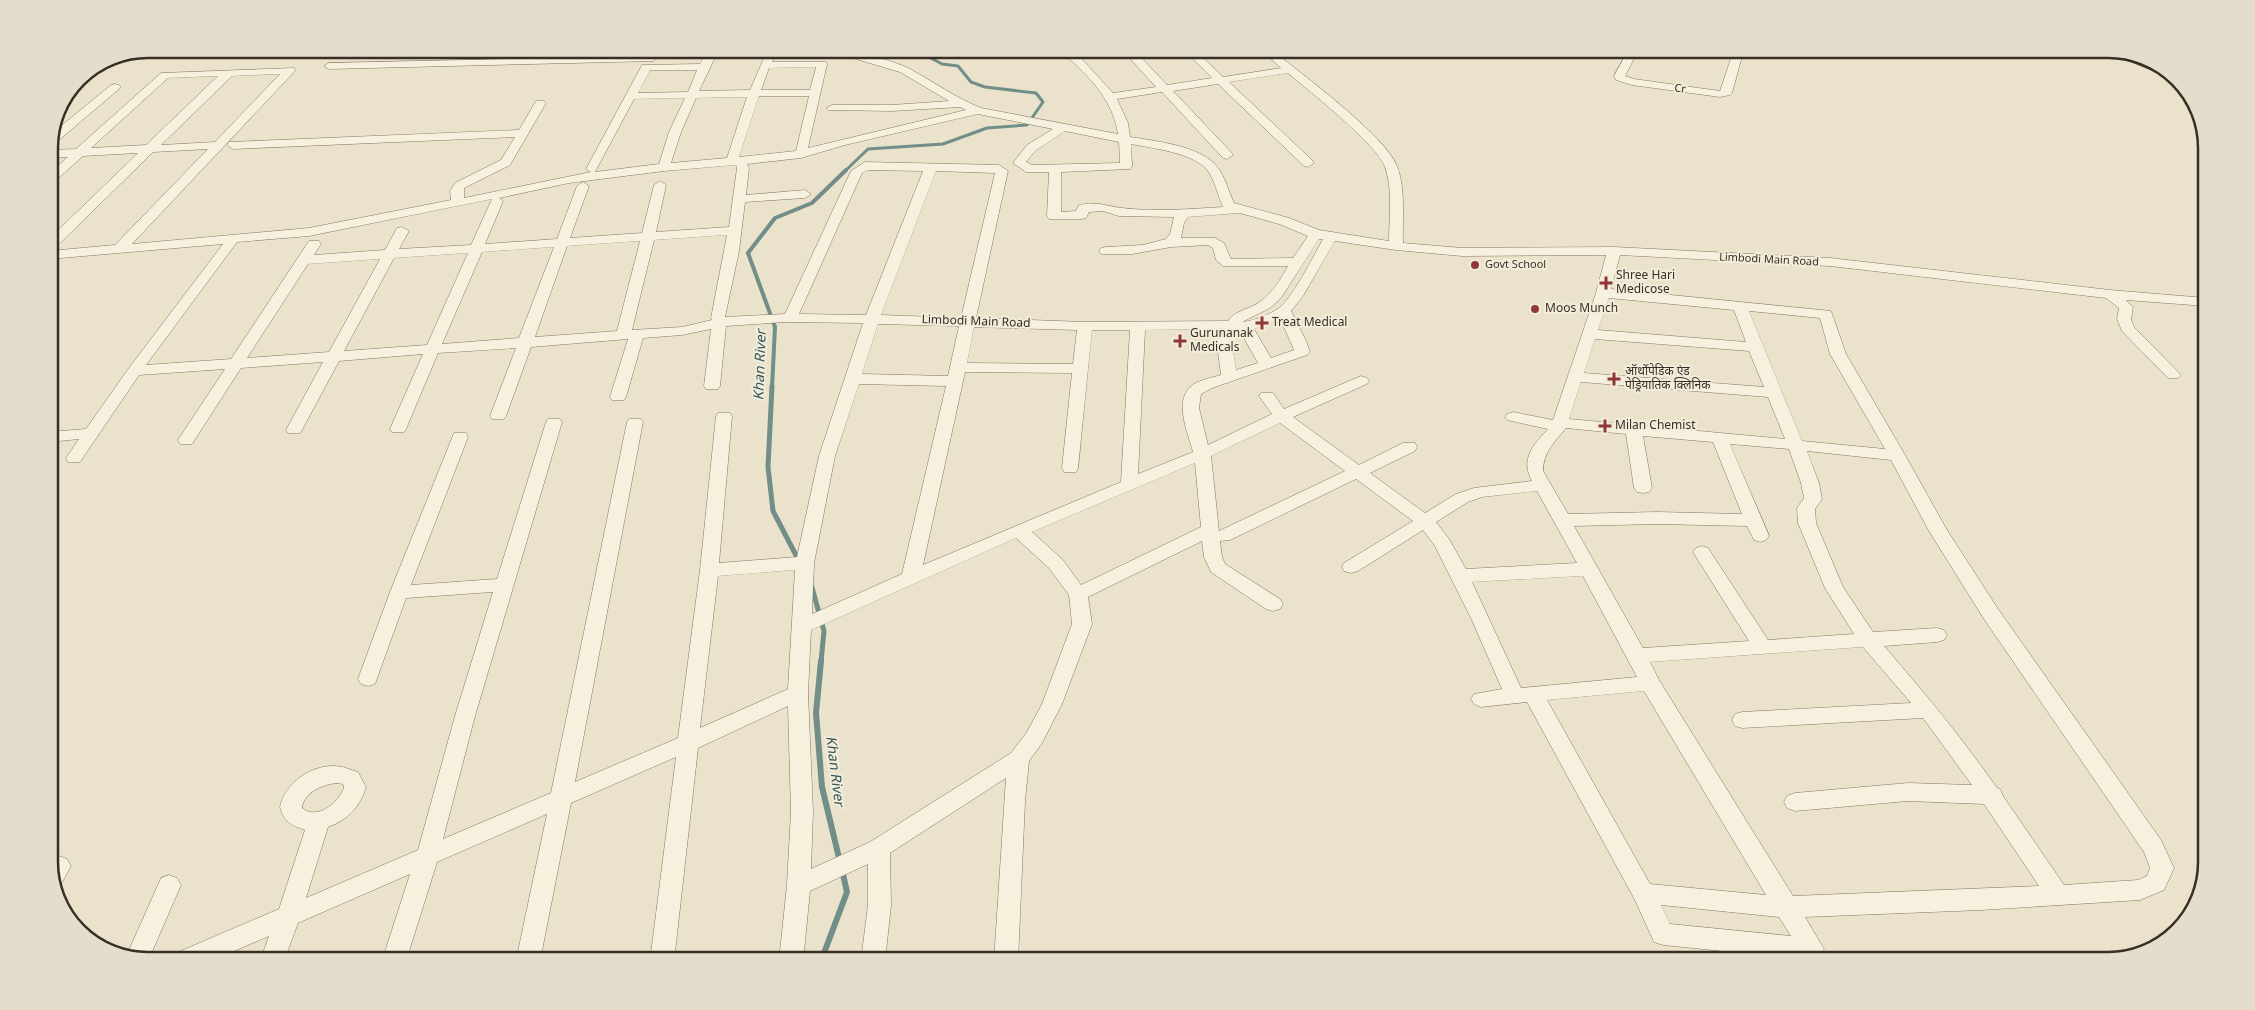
<svg xmlns="http://www.w3.org/2000/svg" width="2255" height="1010" font-family="Georgia,'Noto Sans Devanagari',serif">
<style>
.lines{fill:none;stroke-linecap:round;stroke-linejoin:round}
.stream-far3{stroke:#728e88;stroke-width:3}
.stream-far2{stroke:#728e88;stroke-width:4}
.stream-far1{stroke:#728e88;stroke-width:5}
.stream{stroke:#728e88;stroke-width:6}
.street-casing{stroke:#877661;stroke-width:1}
.primary-casing{stroke:#554434;stroke-width:2}
.street{fill:#f6f0de;fill-rule:evenodd}
.primary{fill:#e9d6a8;fill-rule:evenodd}
.poi-dot{fill:#903737;stroke:#f3ecda;stroke-width:2}
.labels{text-anchor:middle;dominant-baseline:central;stroke-width:4;stroke-linejoin:round;paint-order:stroke}
.far-street-label{font-size:11px;fill:#392e23;stroke:#f3ecda}
.far-poi-label{font-size:11px;fill:#392e23;stroke:#f3ecda;text-anchor:start}
.poi-label{font-size:12px;fill:#392e23;stroke:#f3ecda;text-anchor:start}
.street-label{font-size:12px;fill:#392e23;stroke:#f3ecda}
.water-label{font-size:14px;font-style:italic;fill:#345755;stroke:#f3ecda}
.rim{fill:none;stroke:#392e23;stroke-width:2.5}
</style>
<rect width="100%" height="100%" fill="#ebe2cc"/>
<g class="lines">
<path class="stream-far3" d="M845,171L868,149L943,144L987,128L1027,125L1043,102L1036,93L985,87L971,82L958,66L942,64L914,49"/>
<path class="stream-far2" d="M772,388L775,327L748,253L775,218L812,203L846,170"/>
<g class="stream-far1">
<path d="M772,386L768,467L773,511L799,561"/>
<path d="M811,584L824,631L821,662"/>
</g>
<g class="stream">
<path d="M821,661L816,713L822,787L840,862"/>
<path d="M821,961L847,892L842,870"/>
</g>
<defs>
<g id="street">
<path d="M709,49H719L699,91L750,90L768,49H778L772,62H826L827,64L808,148L966,110L960,107L892,111L828,110L826,108L832,105H892L949,101L900,72L829,51L828,49C847,49 893,60 910,69C934,82 956,98 981,108L1118,134C1114,107 1098,86 1079,68C1073,61 1064,56 1059,49H1070L1075,53L1107,49H1135L1134,50L1167,85L1212,78L1183,49H1194L1223,77L1281,68L1260,49H1271C1300,73 1385,135 1397,166C1406,189 1402,219 1403,243L1462,248L1614,247L1830,258L2110,290L2206,298V306L2126,300L2133,307L2131,319L2134,327L2181,375L2178,378H2168L2122,331L2117,319L2119,308L2106,298L1830,266L1620,255L1611,289L1831,311L1846,354L1905,455L1947,530L1998,609L2161,840L2174,868L2164,890L2140,900L1981,910L1805,917L1824,949L1821,957L1812,960L1663,945L1654,942L1635,900L1527,702L1481,707L1474,704L1471,699L1474,694L1502,689L1471,618L1435,546L1423,530L1358,571L1351,573L1344,571L1342,567L1344,563L1413,521L1356,479L1230,540L1220,541L1222,557L1225,564L1280,599L1283,604L1280,609L1273,611L1266,609L1211,572L1204,557L1202,541L1088,597L1092,624L1062,704L1042,743L1029,761L1025,801L1018,961H994L1006,778L890,853L891,905L885,961H861L868,905V864L810,891L803,961H779L787,885L791,812L788,706L698,748L674,961H650L676,757L571,803L540,961H516L547,814L437,862L406,961H382L410,874L298,923L284,961H260L269,936L211,961H173L176,953L279,909L305,830C291,825 284,822 280,807C285,783 311,765 335,766C342,766 351,770 358,772L366,787C360,807 348,820 328,827L306,898L418,850L455,716L493,592L406,598L375,684L368,686L361,684L358,679L390,592L454,433H466L468,437L411,585L497,579L546,422L548,419H560L562,422L475,716L443,839L551,793L627,422L629,419H641L643,422L575,782L678,738L700,570L716,416L718,413H730L732,416L719,563L797,557L819,456L863,323L786,322L726,326L720,386L718,389H706L704,386L711,329L682,335L643,338L626,397L624,400H612L610,397L628,339L531,347L506,416L504,419H492L490,416L516,348L438,353L406,429L404,432H392L390,429L423,354L339,361L302,430L300,433H288L286,430L323,362L241,368L192,444H180L178,440L225,369L139,375L80,462H68L66,458L79,439L49,442V432L86,429L129,368L223,244L49,259V251L115,245L208,149L153,152L54,249L49,250V239L138,153L83,156L53,183L49,184V173L68,157L49,158V150L76,149L161,73L294,68L295,70L294,72L132,244L309,228L451,200L450,191L455,183L501,160L515,137L233,149L227,145L229,142L519,130L536,101H544L546,103L510,165L464,188V198L591,172L586,169L642,65L700,64ZM1125,53L1156,87L1113,93L1081,58ZM816,67L810,90H761L769,68ZM650,70H697L688,92L638,93ZM1288,73C1309,91 1378,145 1385,167C1393,190 1389,217 1389,241L1319,230L1289,218L1234,203C1229,192 1225,177 1218,168C1203,146 1155,141 1130,137L1128,123L1117,99L1162,92L1223,158L1227,159L1233,155L1231,152L1173,91L1218,84L1304,166L1308,167L1314,163L1312,160L1229,82ZM280,74L215,142L161,145L232,76ZM218,76L146,145L91,148L168,78ZM759,96H809L796,151L739,157ZM747,97L727,158L671,163L681,132L696,98ZM685,98L669,132L659,164L595,172L634,99ZM978,114L1053,129L1027,145L1013,163L1026,172H1049L1047,216L1049,219H1081L1086,218L1089,212L1103,211L1119,216L1174,217L1170,234L1166,239L1143,245L1106,247L1101,248L1099,251L1101,254H1132L1171,247L1208,245L1213,248L1216,260L1223,266H1288C1281,279 1273,292 1261,301C1251,309 1235,310 1228,321L1085,322L976,318L1008,171L999,165L865,162L851,171L785,314L725,317L739,251L745,202L805,198L811,194L805,190L746,195L749,168L747,164L801,158L845,145ZM1065,131L1119,142L1120,163L1032,165L1026,162L1035,151ZM1131,144C1152,148 1195,153 1208,171C1215,181 1218,196 1223,207C1190,209 1155,212 1122,208C1105,206 1098,201 1079,205L1076,211L1061,212V172L1130,169L1132,166ZM736,165L737,168L729,227L656,232L666,185L660,181L654,185L642,233L570,238L589,186L583,182L577,186L557,239L485,244L503,201L499,198L569,183L664,171ZM868,170L923,171L866,315L799,314L862,173ZM936,171L995,173L961,318L881,315ZM492,199L471,245L399,249L409,231L402,227L397,228L385,250L314,255L321,244L319,241H309L231,359L146,365L237,242L309,236ZM1240,213L1279,224L1308,236L1293,258L1231,259L1224,243L1215,238H1181L1184,223L1188,217ZM727,235L711,318L712,320L682,327L632,330L654,240ZM1319,239H1323C1313,257 1293,297 1279,308C1269,315 1254,321 1242,322L1270,308L1281,298ZM640,241L617,331L535,337L567,246ZM1335,241L1396,250L1462,256L1606,255L1596,293L1553,420L1513,412L1507,414L1505,417L1507,420L1548,429C1533,445 1520,459 1532,481L1474,488L1456,494L1425,513L1370,473L1415,451L1417,447L1415,443H1403L1359,465L1293,417L1367,384L1369,381L1367,378L1361,376L1284,409L1273,393H1261L1259,396L1272,414L1208,445L1199,408L1201,394L1212,388L1307,355L1310,352L1306,341L1291,311L1303,296ZM554,247L519,338L442,344L482,252ZM468,253L427,345L344,351L394,258ZM380,259L329,352L247,358L308,264ZM1609,298L1734,310L1746,342L1598,330ZM1749,311L1820,318L1830,354L1885,449L1802,441ZM1280,318L1294,350L1271,358L1254,329ZM878,324L959,326L948,376L862,374ZM974,327L1077,330L1073,364L967,363ZM1215,329L1221,375C1212,378 1202,379 1194,384C1172,398 1188,433 1193,452L1138,474L1145,330ZM1092,330H1130L1121,482L923,565L965,372L1072,373L1062,468L1064,472H1076L1078,468ZM1230,330L1240,331L1258,363L1236,370ZM1595,339L1749,351L1764,387L1584,373ZM1581,382L1768,397L1785,439L1569,419ZM859,384L946,386L902,574L812,614L814,563L835,456ZM1280,423L1345,471L1219,531L1211,456ZM1566,428L1626,434L1634,488L1637,492L1643,493L1649,492L1652,488L1643,436L1713,442L1742,514L1657,512L1568,514L1543,471C1543,452 1555,442 1566,428ZM1730,444L1789,449L1801,483L1804,498L1797,508L1798,523L1825,588L1854,634L1768,640L1708,548L1702,546L1696,548L1693,552L1749,641L1643,648L1574,526L1657,524L1747,526L1754,540L1760,542L1766,540L1769,536ZM1807,451L1891,460L1929,531L1984,619L2144,852L2150,868L2147,876L2138,880L2064,885L2003,796L2000,789L1997,788C1962,738 1924,692 1884,646L1937,642L1944,640L1947,635L1944,630L1937,628L1873,632L1843,587L1816,523L1815,509L1822,499L1819,483ZM1195,463L1201,527L1081,585L1063,560L1032,532ZM1537,491L1577,563L1466,569L1449,539L1436,522L1468,502L1482,497ZM1016,538L1049,568L1069,595L1072,624L1042,704L1027,732L1011,753L870,842L811,869L813,812L808,693L811,630ZM795,570L788,689L700,728L718,576ZM1583,576L1637,677L1521,688L1472,582ZM1863,647L1911,703L1742,712L1735,714L1732,720L1735,726L1742,728L1923,718L1972,785L1908,783L1795,793L1787,796L1784,802L1787,808L1795,811L1908,801L1984,804L2039,886L1793,896L1659,680L1650,662ZM1644,691L1766,895L1650,884L1547,700ZM336,783L343,784L344,787C340,802 317,821 302,808C304,792 322,785 336,783ZM1661,905L1779,917L1791,936L1670,924Z"/>
<path d="M1629,49H1639L1625,76L1634,79L1720,91L1734,49H1744L1732,93L1730,95L1720,97L1632,85L1616,80L1614,76Z"/>
<path d="M650,56L654,57V61L329,69L324,66L329,63Z"/>
<path d="M115,84L119,85L121,87L119,89L53,145L49,146L50,135L111,85Z"/>
<path d="M59,856L67,859L71,866L60,886L55,888C52,879 46,868 51,859Z"/>
<path d="M169,875L177,878L181,885L148,961L126,957L161,878Z"/>
</g>
<path id="primary" d="M2110,49L2146,56L2163,71L2153,70L2111,53Z"/>
</defs>
<use href="#street" class="street-casing"/>
<use href="#primary" class="primary-casing"/>
<use href="#street" class="street"/>
<use href="#primary" class="primary"/>
</g>
<g class="poi-dot">
<circle cx="1475" cy="265" r="5"/>
<path d="M1603.5 275.5h5v5h5v5h-5v5h-5v-5h-5v-5h5z"/>
<circle cx="1535" cy="309" r="5"/>
<path d="M1259.5 315.5h5v5h5v5h-5v5h-5v-5h-5v-5h5z"/>
<path d="M1177.5 333.5h5v5h5v5h-5v5h-5v-5h-5v-5h5z"/>
<path d="M1611.5 371.5h5v5h5v5h-5v5h-5v-5h-5v-5h5z"/>
<path d="M1602.5 418.5h5v5h5v5h-5v5h-5v-5h-5v-5h5z"/>
</g>
<g class="labels">
<g class="far-street-label">
<text transform="translate(1680 89) rotate(8)">Cr</text>
<text transform="translate(1769 260) rotate(3)">Limbodi Main Road</text>
</g>
<g class="far-poi-label">
<text x="1485" y="265">Govt School</text>
</g>
<g class="poi-label">
<text x="1616" y="276">Shree Hari<tspan x="1616" dy="14">Medicose</tspan></text>
<text x="1545" y="309">Moos Munch</text>
<text x="1272" y="323">Treat Medical</text>
<text x="1190" y="334">Gurunanak<tspan x="1190" dy="14">Medicals</tspan></text>
<text x="1625" y="372">ऑर्थोपेडिक एंड<tspan x="1625" dy="14">पेड्रियातिक क्लिनिक</tspan></text>
<text x="1615" y="426">Milan Chemist</text>
</g>
<g class="street-label">
<text transform="translate(976 322) rotate(2)">Limbodi Main Road</text>
</g>
<g class="water-label">
<text transform="translate(761 365) rotate(-88)">Khan River</text>
<text transform="translate(834 771) rotate(83)">Khan River</text>
</g>
</g>
<path d="M0 0H2255V1010H0ZM148 58H2108A90 90 0 0 1 2198 148V862A90 90 0 0 1 2108 952H148A90 90 0 0 1 58 862V148A90 90 0 0 1 148 58Z" fill="#e4ddcb" fill-rule="evenodd"/>
<path class="rim" d="M148 58H2108A90 90 0 0 1 2198 148V862A90 90 0 0 1 2108 952H148A90 90 0 0 1 58 862V148A90 90 0 0 1 148 58Z"/>
</svg>
